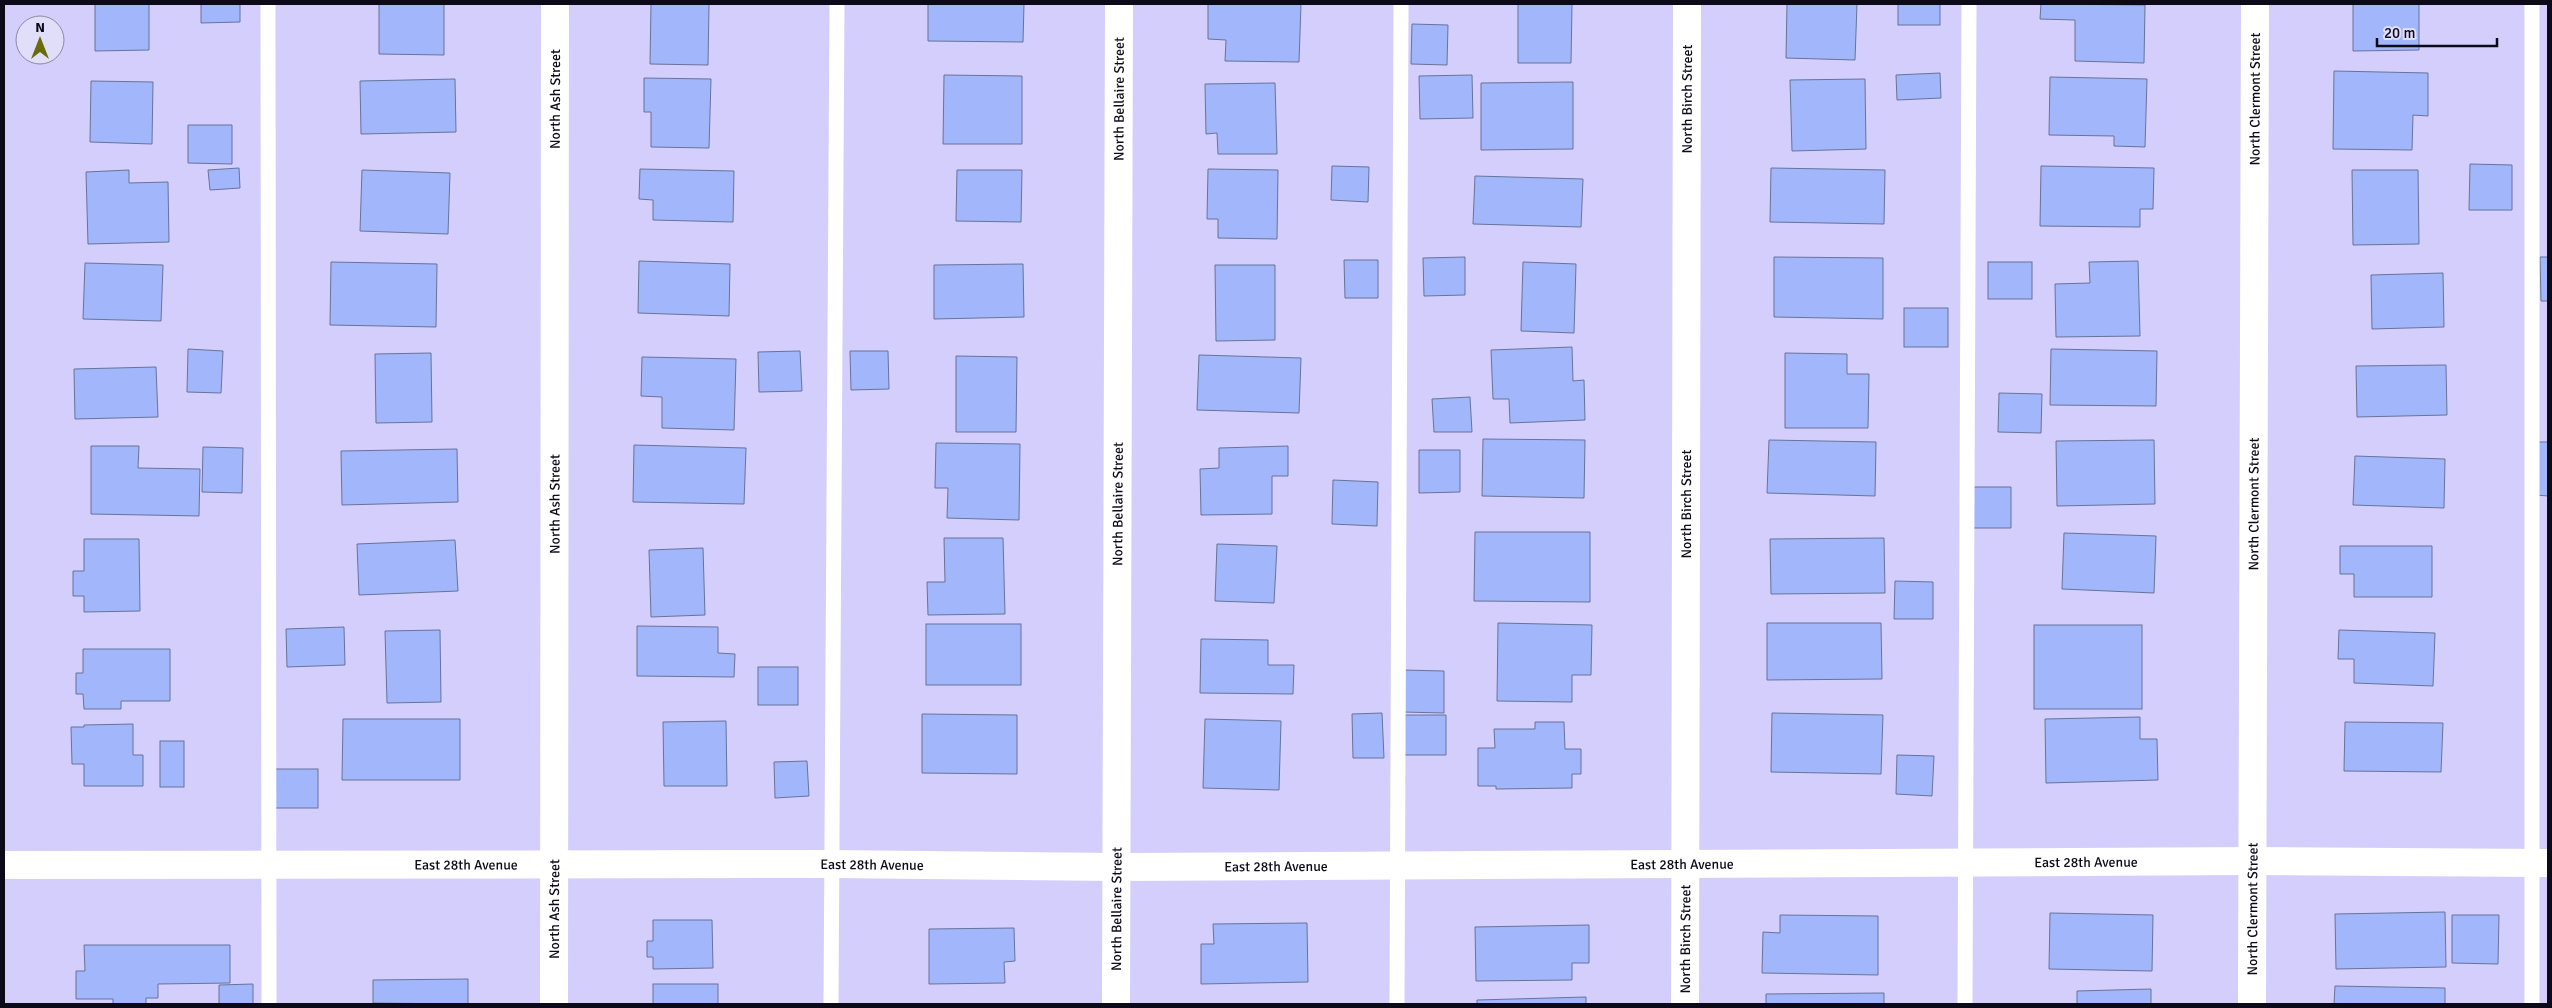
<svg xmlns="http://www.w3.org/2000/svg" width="2552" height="1008" font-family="Signika,sans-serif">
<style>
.building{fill:#a2b7fb;stroke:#67739a}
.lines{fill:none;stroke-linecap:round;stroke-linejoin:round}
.lane{stroke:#fff;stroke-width:15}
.street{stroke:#fff;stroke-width:28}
.labels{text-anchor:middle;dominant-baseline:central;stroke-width:4;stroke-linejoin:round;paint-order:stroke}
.street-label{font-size:14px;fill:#0c0918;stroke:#e1defa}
</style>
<rect width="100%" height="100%" fill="#d4cefc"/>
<g class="building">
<path d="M95,4H149V50L95,51Z"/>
<path d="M201,4H240V22L201,23Z"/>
<path d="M379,4H444V55L379,54Z"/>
<path d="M651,4H709L708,65L650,64Z"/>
<path d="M928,4H1024L1023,42L928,41Z"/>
<path d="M1208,4H1301L1299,62L1225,61L1226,40L1208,39Z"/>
<path d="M1518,4H1572L1571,63H1518Z"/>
<path d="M1787,4H1857L1855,60L1786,58Z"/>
<rect x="1898" y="4" width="42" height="21"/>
<path d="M2041,4L2145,5L2144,63L2075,61V20L2040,19Z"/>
<path d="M2353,4H2419V50L2353,51Z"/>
<path d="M1412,24L1448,25L1447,65L1411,64Z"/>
<path d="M2334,71L2428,73V116L2413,115L2412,150L2333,149Z"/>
<path d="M1940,73L1941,98L1897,100L1896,75Z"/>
<path d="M944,75L1022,76V144H943Z"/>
<path d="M1472,75L1473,118L1420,119L1419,76Z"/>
<path d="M2050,77L2147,79L2145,147L2114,146V136L2049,135Z"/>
<path d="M644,78L711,79L709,148L651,147V112H644Z"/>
<path d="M455,79L456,132L361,134L360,81Z"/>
<path d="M1865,79L1866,149L1792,151L1790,80Z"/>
<path d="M91,81L153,82L152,144L90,142Z"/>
<path d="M1573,82V149L1481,150V83Z"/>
<path d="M1275,83L1277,154H1218L1217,133L1206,134L1205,84Z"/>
<path d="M188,125H232V164L188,163Z"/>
<path d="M2470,164L2512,165V210H2469Z"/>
<path d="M1332,166L1369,167L1368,202L1331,200Z"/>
<path d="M2041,166L2154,168L2153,209H2140V227L2040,226Z"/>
<path d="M239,168L240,188L210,190L208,170Z"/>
<path d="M1771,168L1885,170L1884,224L1770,222Z"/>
<path d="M640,169L734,171L733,222L653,220V200L639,199Z"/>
<path d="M1208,169L1278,170L1277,239L1218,238V219H1207Z"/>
<path d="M129,170V183L168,182L169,242L88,244L86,172Z"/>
<path d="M362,170L450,173L448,234L360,231Z"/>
<path d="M957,170H1022L1021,222L956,221Z"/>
<path d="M2352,170H2418L2419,244L2353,245Z"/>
<path d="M1475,176L1583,179L1581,227L1473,224Z"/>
<path d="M1465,257V295L1424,296L1423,258Z"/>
<path d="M1774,257L1883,258V319L1774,317Z"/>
<path d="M2540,257H2548V301H2541Z"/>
<path d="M1344,260H1378V298H1345Z"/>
<path d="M639,261L730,264L729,316L638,313Z"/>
<path d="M2138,261L2140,336L2056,337L2055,284L2090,283L2089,262Z"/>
<path d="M331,262L437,264L436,327L330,325Z"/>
<path d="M1523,262L1576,264L1574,333L1521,331Z"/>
<rect x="1988" y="262" width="44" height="37"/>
<path d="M85,263L163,265L161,321L83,319Z"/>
<path d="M1023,264L1024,317L934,319V265Z"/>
<path d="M1215,265H1275V340L1216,341Z"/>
<path d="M2443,273L2444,327L2372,329L2371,275Z"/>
<rect x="1904" y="308" width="44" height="39"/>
<path d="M1572,347L1573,381L1584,380L1585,420L1510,423L1509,399H1493L1491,350Z"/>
<path d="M188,349L223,351L221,393L187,392Z"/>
<path d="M2051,349L2157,351L2156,406L2050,405Z"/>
<path d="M800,351L802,391L759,392L758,352Z"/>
<path d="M850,351H888L889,389L851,390Z"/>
<path d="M431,353L432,422L376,423L375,354Z"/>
<path d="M1785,353L1847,354V374H1869L1868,428H1785Z"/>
<path d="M1199,355L1301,358L1299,413L1197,410Z"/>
<path d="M956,356L1017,357L1016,432H956Z"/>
<path d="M642,357L736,359L734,430L662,428V397L641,396Z"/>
<path d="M2446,365L2447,415L2357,417L2356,366Z"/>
<path d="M156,367L158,417L75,419L74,369Z"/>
<path d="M1999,393L2042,394L2041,433L1998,432Z"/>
<path d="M1470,397L1472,432H1434L1432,399Z"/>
<path d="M1483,439L1585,440L1584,498L1482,496Z"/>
<path d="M1769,440L1876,442L1875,496L1767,493Z"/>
<path d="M2154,440L2155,504L2057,506L2056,441Z"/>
<path d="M2538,442H2548V496L2536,495Z"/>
<path d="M936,443L1020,444L1019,520L947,518L948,488H935Z"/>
<path d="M634,445L746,448L744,504L633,502Z"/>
<path d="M91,446H139L138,468L200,469L199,516L91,514Z"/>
<path d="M1288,446V476H1272V514L1201,515L1200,469L1219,468V448Z"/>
<path d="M203,447L243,448L242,493L202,492Z"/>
<path d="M457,449L458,502L342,505L341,451Z"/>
<path d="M1419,450H1460V492L1419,493Z"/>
<path d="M2355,456L2445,459L2444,508L2353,505Z"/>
<path d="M1333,480L1378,482L1377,526L1332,524Z"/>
<path d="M1970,487H2011V528H1971Z"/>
<path d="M1475,532H1590V602L1474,601Z"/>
<path d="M2064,533L2156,536L2154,593L2062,589Z"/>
<path d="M944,538H1003L1005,614L928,615L927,582H945Z"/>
<path d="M1884,538L1885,593L1771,594L1770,539Z"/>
<path d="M84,539H139L140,611L84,612V596H73V571H84Z"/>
<path d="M455,540L458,591L359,595L357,544Z"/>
<path d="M1217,544L1277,546L1274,603L1215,601Z"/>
<path d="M2340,546H2432V597H2354V574H2340Z"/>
<path d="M703,548L705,615L651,617L649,550Z"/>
<path d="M1895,581L1933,582V619H1894Z"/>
<path d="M1498,623L1592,625L1591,675H1572V702L1497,701Z"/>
<path d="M1767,623H1881L1882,679L1767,680Z"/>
<rect x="926" y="624" width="95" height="61"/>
<rect x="2034" y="625" width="108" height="84"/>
<path d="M637,626L718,627V653L735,654L734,677L637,676Z"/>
<path d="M344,627L345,665L287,667L286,629Z"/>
<path d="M440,630L441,702L387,703L385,631Z"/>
<path d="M2339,630L2435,633L2433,686L2354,683V659H2338Z"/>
<path d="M1201,639L1268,640V665H1294L1293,694L1200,693Z"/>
<path d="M83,649H170V701H121V709H84L83,694H76V673H83Z"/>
<rect x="758" y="667" width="40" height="38"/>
<path d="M1403,670L1444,671V713L1402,712Z"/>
<path d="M1382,713L1384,758H1353L1352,714Z"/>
<path d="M1772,713L1883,715L1881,774L1771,772Z"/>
<path d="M922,714L1017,715V774L922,773Z"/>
<path d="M1405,715H1446V755H1404Z"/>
<path d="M2140,717V739H2157L2158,780L2046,783L2045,719Z"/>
<path d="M343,719H460V780H342Z"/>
<path d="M1205,719L1281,721L1279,790L1203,788Z"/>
<path d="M726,721L727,786H664L663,722Z"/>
<path d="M1535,722H1564L1565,749H1581V774H1572V788L1496,789V786H1478V748H1495L1494,729H1535Z"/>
<path d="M2345,722L2443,723L2441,772L2344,771Z"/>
<path d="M133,724V755H143V786H84V764H72L71,727H84V725Z"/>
<rect x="160" y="741" width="24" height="46"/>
<path d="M1897,755L1934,756L1932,796L1896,794Z"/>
<path d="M807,761L809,796L775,798L774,762Z"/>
<rect x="273" y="769" width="45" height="39"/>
<path d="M2445,912L2446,967L2336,969L2335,914Z"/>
<path d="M2050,913L2153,915L2152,971L2049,969Z"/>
<path d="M1780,915L1878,916V975L1762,973L1763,932L1780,933Z"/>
<path d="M2452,915H2499L2498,964L2452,963Z"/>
<path d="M653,920H712L713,968L653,969V957H647V941H653Z"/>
<path d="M1307,923L1308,982L1201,984V944H1214L1213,924Z"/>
<path d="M1589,925V963H1572V980L1476,981L1475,927Z"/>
<path d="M1014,928L1015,961L1004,962L1005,983L929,984V929Z"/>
<path d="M84,945H230V983L158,984V998H146V1004H113V999H76V971H85Z"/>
<path d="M468,979V1004L373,1003V980Z"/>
<path d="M253,984V1004H219V985Z"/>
<rect x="653" y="984" width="65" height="20"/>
<path d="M2335,986L2445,988V1004H2334Z"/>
<path d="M2151,989V1004H2077V991Z"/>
<path d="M1884,993V1004H1766V994Z"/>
<path d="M1586,997V1004H1477V1000Z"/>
</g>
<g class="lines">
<g class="lane">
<path d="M268,4L269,1004"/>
<path d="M831,1004L837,4"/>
<path d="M1397,1004L1401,4"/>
<path d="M1965,1004L1969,4"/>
<path d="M2532,1004V4"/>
</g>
<g class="street">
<path id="s1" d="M4,865L832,864L1116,867L2252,861L2548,863"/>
<path id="s2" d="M554,1004L555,4"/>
<path id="s3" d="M1116,1004L1119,4"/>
<path id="s4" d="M1685,1004L1687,4"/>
<path id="s5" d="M2252,1004L2255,4"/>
</g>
</g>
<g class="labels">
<g class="street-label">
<text stroke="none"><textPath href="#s2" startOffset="905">North Ash Street</textPath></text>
<text stroke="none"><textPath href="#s3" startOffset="905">North Bellaire Street</textPath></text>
<text stroke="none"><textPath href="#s4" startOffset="905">North Birch Street</textPath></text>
<text stroke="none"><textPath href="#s5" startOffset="905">North Clermont Street</textPath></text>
<text stroke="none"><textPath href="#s2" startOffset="500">North Ash Street</textPath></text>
<text stroke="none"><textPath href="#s3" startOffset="500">North Bellaire Street</textPath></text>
<text stroke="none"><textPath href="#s4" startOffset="500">North Birch Street</textPath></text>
<text stroke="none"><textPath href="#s5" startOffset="500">North Clermont Street</textPath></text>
<text stroke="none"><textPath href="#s1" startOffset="2082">East 28th Avenue</textPath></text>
<text stroke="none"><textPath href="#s1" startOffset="1678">East 28th Avenue</textPath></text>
<text stroke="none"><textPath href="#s1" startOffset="462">East 28th Avenue</textPath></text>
<text stroke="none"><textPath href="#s1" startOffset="868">East 28th Avenue</textPath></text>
<text stroke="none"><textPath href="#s1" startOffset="1272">East 28th Avenue</textPath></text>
<text stroke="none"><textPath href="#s2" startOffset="95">North Ash Street</textPath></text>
<text stroke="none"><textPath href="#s3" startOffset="95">North Bellaire Street</textPath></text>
<text stroke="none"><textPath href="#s5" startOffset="95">North Clermont Street</textPath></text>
<text stroke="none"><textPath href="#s4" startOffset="65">North Birch Street</textPath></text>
</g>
</g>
<rect width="2552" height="1008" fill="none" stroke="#0c0918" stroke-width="10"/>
<g transform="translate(40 40)"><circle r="24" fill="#e1defa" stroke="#8c89a0"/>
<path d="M0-4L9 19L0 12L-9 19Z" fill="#696b0a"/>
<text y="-8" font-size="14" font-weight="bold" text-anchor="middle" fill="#0c0918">N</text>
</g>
<path d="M2377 38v8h120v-8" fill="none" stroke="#0c0918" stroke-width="2.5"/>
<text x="2384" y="38" font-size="15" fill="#0c0918" stroke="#e1defa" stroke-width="4" paint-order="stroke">20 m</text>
</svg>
